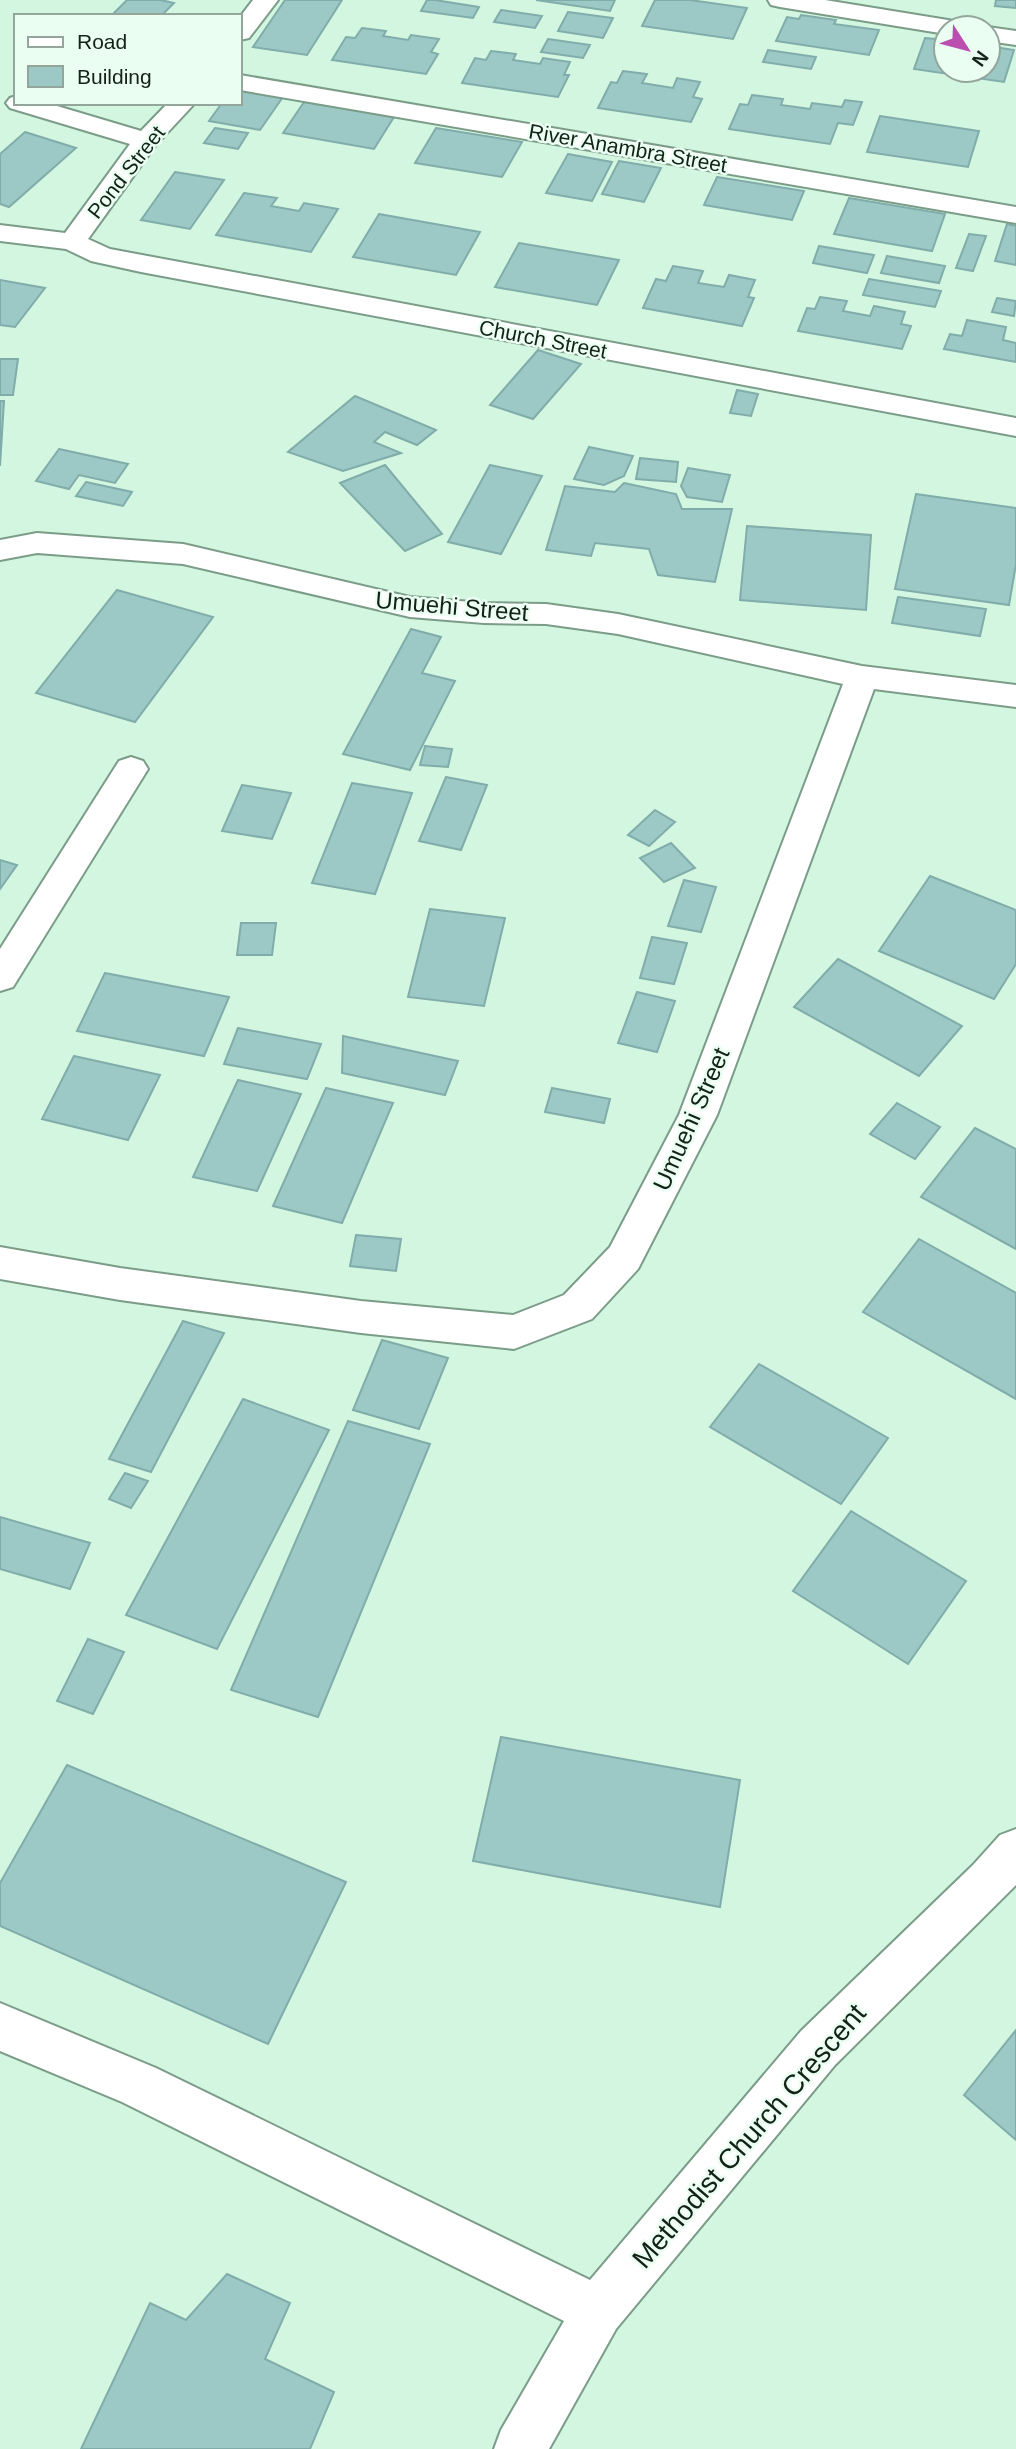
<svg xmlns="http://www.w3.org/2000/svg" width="1016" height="2449" font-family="Arial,sans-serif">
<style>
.building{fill:#9cc8c6;stroke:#80acaa;stroke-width:2}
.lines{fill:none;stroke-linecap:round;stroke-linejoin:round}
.street-casing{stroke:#7b9c88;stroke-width:4}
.street{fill:#fff;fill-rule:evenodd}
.labels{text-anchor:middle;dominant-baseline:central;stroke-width:5;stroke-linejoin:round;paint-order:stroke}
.far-street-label{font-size:21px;fill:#142119;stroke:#eafff2}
.street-label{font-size:24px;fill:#142119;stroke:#eafff2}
.near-street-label{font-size:28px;fill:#142119;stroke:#eafff2}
</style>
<rect width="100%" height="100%" fill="#d3f6e0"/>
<g class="building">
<path d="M127,0H161L174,3L161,16H111Z"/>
<path d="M285,0H342L307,55L253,47Z"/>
<path d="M427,0H435L479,7L473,18L421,11Z"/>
<path d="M536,0H615L610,11Z"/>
<path d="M655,0H690L747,8L733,39L642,26Z"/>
<path d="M996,0H1016V8L995,6Z"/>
<path d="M501,10L542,16L535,28L494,22Z"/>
<path d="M568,12L613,18L603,38L558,31Z"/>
<path d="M801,15L836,20L834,24L879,30L869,55L776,41L787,17L799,19Z"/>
<path d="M362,28L386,31L383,36L408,40L411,35L439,39L431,52L438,54L426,74L332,60L346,37L355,38Z"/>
<path d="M925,38L946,40V70H988V46L1014,50L1004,82L914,69Z"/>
<path d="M548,39L590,45L583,58L541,52Z"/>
<path d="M768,50L816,57L811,69L763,62Z"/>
<path d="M491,51L516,54L513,60L540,64L543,58L570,62L564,75H569L558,97L462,83L475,58L486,60Z"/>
<path d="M623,71L647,74L642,83L673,88L677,78L700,82L693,97L702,99L691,122L598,108L611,82L617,83Z"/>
<path d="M240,87L285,94L260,130L209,121L222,103H240Z"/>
<path d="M752,95L783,99L781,105L810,109L812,103L842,107L845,100L862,102L853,125L838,123L830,144L729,129L740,104L748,105Z"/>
<path d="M304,102L394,117L374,149L283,133Z"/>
<path d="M880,116L979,131L968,167L867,152Z"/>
<path d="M215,128L248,133L238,149L204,143Z"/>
<path d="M436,128L522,142L502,177L415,163Z"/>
<path d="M25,132L76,148L9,207L0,204V154Z"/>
<path d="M568,154L612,162L592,201L546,193Z"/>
<path d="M619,161L661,168L644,202L602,194Z"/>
<path d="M175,172L224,180L190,229L141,220Z"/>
<path d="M717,177L804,191L792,220L704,205Z"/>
<path d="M244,193L277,198L271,206L299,211L304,203L338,209L311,252L216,235Z"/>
<path d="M849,198L945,214L932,251L834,234Z"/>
<path d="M379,214L480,232L456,275L353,257Z"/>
<path d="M1007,224L1016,226V265L995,261Z"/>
<path d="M969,234L986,236L973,271L956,268Z"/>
<path d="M519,243L619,260L597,305L495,287Z"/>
<path d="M819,246L874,255L867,273L813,263Z"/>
<path d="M887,256L945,266L939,283L881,273Z"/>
<path d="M673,266L703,271L698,283L724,287L729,275L755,280L748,297L754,298L742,326L643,308L656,279L666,281Z"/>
<path d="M869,279L941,291L935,307L863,295Z"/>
<path d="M0,280L45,288L15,327L0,325Z"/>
<path d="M820,297L847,301L843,311L870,316L874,306L905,312L901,324L911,326L902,349L798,331L807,308L815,309Z"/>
<path d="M997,298L1016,301L1014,316L992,312Z"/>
<path d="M967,320L1006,327L1003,340L1016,343V362L944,349L950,334L962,336Z"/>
<path d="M538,350L581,364L533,419L490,405Z"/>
<path d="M0,359H18L13,395H0Z"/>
<path d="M737,390L758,394L751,416L730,413Z"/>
<path d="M355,396L436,430L417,445L385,432L374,442L401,453L343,471L288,452Z"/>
<path d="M0,401H4L0,466Z"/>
<path d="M589,447L633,456L624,476L604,485L574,479Z"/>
<path d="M59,449L128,464L115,483L79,475L69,489L36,481Z"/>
<path d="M640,458L678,462L676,482L636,479Z"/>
<path d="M385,465L442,534L405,551L340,483Z"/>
<path d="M490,465L542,476L501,554L448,542Z"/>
<path d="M688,468L730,475L722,502L687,497L681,486Z"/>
<path d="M86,482L132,492L123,506L76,496Z"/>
<path d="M624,483L676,494L682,509H732L715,582L658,575L649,549L595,543L591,556L546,550L565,486L615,492Z"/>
<path d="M916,494L1016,508V564L1009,605L895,589Z"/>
<path d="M747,526L871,535L866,610L740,600Z"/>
<path d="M117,590L213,617L135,722L36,693Z"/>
<path d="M898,597L986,609L980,636L892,623Z"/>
<path d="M411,629L441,637L422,673L455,681L410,770L343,754Z"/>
<path d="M425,746L452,749L448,767L420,765Z"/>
<path d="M446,777L487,785L461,850L419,841Z"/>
<path d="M352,783L412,793L375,894L312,883Z"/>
<path d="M242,785L291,793L272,839L222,831Z"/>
<path d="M655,810L675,822L649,846L628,835Z"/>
<path d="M671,843L695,868L664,882L640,858Z"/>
<path d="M0,860L17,865L0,889Z"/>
<path d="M930,876L1016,910V964L994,999L879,951Z"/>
<path d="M684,880L716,887L701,932L668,926Z"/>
<path d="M430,909L505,918L484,1006L408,997Z"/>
<path d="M241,923H276L272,955H237Z"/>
<path d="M652,937L687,943L674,984L640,978Z"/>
<path d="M838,959L962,1026L919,1076L794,1007Z"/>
<path d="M105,973L229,997L204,1056L77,1031Z"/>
<path d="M637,992L675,1001L657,1052L618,1043Z"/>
<path d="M238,1028L321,1044L307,1079L224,1064Z"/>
<path d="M343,1036L458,1061L445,1095L342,1073Z"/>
<path d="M74,1056L160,1075L128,1140L42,1119Z"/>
<path d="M238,1080L301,1094L257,1191L193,1177Z"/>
<path d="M326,1088L393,1103L342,1223L273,1206Z"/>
<path d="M552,1088L610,1099L604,1123L545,1112Z"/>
<path d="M897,1103L940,1127L915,1159L870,1134Z"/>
<path d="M975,1128L1016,1149V1249L921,1197Z"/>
<path d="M356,1235L401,1239L396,1271L350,1266Z"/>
<path d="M919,1239L1016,1293V1399L863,1312Z"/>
<path d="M183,1321L224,1333L151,1472L109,1459Z"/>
<path d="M382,1340L448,1358L419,1429L353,1410Z"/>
<path d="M759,1364L888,1438L841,1504L710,1427Z"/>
<path d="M243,1399L329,1430L217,1649L126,1615Z"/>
<path d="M348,1421L430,1444L318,1717L231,1690Z"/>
<path d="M125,1473L148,1481L131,1508L109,1499Z"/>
<path d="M851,1511L966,1581L908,1664L793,1591Z"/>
<path d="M0,1517L90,1543L70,1589L0,1569Z"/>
<path d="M88,1639L124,1652L93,1714L57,1701Z"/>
<path d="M501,1737L740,1780L720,1907L473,1861Z"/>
<path d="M67,1765L346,1882L268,2044L0,1926V1883Z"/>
<path d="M1016,2030V2140L964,2095Z"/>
<path d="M227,2274L290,2303L265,2359L334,2392L310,2449H81L150,2303L186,2320Z"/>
</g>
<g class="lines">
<defs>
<g id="street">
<path d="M253,0H278L249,38L240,40V17Z"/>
<path d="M768,0H825L954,21L963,23L966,28H946V34L780,7L771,5Z"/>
<path d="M988,27L1016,31V45L988,41V28H982Z"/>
<path d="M240,75L1016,207V223L240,90Z"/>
<path d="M16,96V103H47L141,131L168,103H195L155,146L88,239L110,249L1016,418V436L141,272L91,261L66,249L0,241V225L65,233L130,144L10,108L6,103L10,98Z"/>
<path d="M37,533L183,544L410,597L484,603L546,604L618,614L862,666L1016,685V707L874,689L717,1115L638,1269L592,1319L514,1349L361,1333L120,1300L0,1279V1247L120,1268L361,1301L513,1315L564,1295L610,1247L679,1115L843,684L618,634L546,624L484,623L410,617L183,564L37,553L0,560V540Z"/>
<path d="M131,757L143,761L148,769L13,987L0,991V949L119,761Z"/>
<path d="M1016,1829V1885L835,2065L616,2329L549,2449H494L501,2430L564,2321L122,2102L0,2051V2003L156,2068L590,2280L801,2031L973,1865L1000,1835Z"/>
</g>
</defs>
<use href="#street" class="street-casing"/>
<use href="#street" class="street"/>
</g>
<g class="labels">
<g class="far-street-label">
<text transform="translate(628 148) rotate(10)">River Anambra Street</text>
<text transform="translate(126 172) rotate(-52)">Pond Street</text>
<text transform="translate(543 339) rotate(11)">Church Street</text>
</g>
<g class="street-label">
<text transform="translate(452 606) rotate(5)">Umuehi Street</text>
<text transform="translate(691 1119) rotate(-66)">Umuehi Street</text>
</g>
<g class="near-street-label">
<text transform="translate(749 2136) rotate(-49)">Methodist Church Crescent</text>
</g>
</g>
<rect x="14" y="14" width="228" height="91" fill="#eafff2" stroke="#94a69b" stroke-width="2"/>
<rect x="28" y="37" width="35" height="10" fill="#ffffff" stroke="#94a69b" stroke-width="2"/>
<text x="77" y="49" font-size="21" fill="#142119">Road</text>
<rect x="28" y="66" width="35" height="21" fill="#9cc8c6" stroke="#94a69b" stroke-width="2"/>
<text x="77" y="84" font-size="21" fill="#142119">Building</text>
<g transform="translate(967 49) rotate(126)"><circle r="33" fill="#eafff2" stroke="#94a69b" stroke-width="2"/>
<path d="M0-5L12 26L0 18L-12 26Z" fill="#ba4faf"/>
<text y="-10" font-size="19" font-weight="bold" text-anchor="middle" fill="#142119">N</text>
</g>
</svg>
